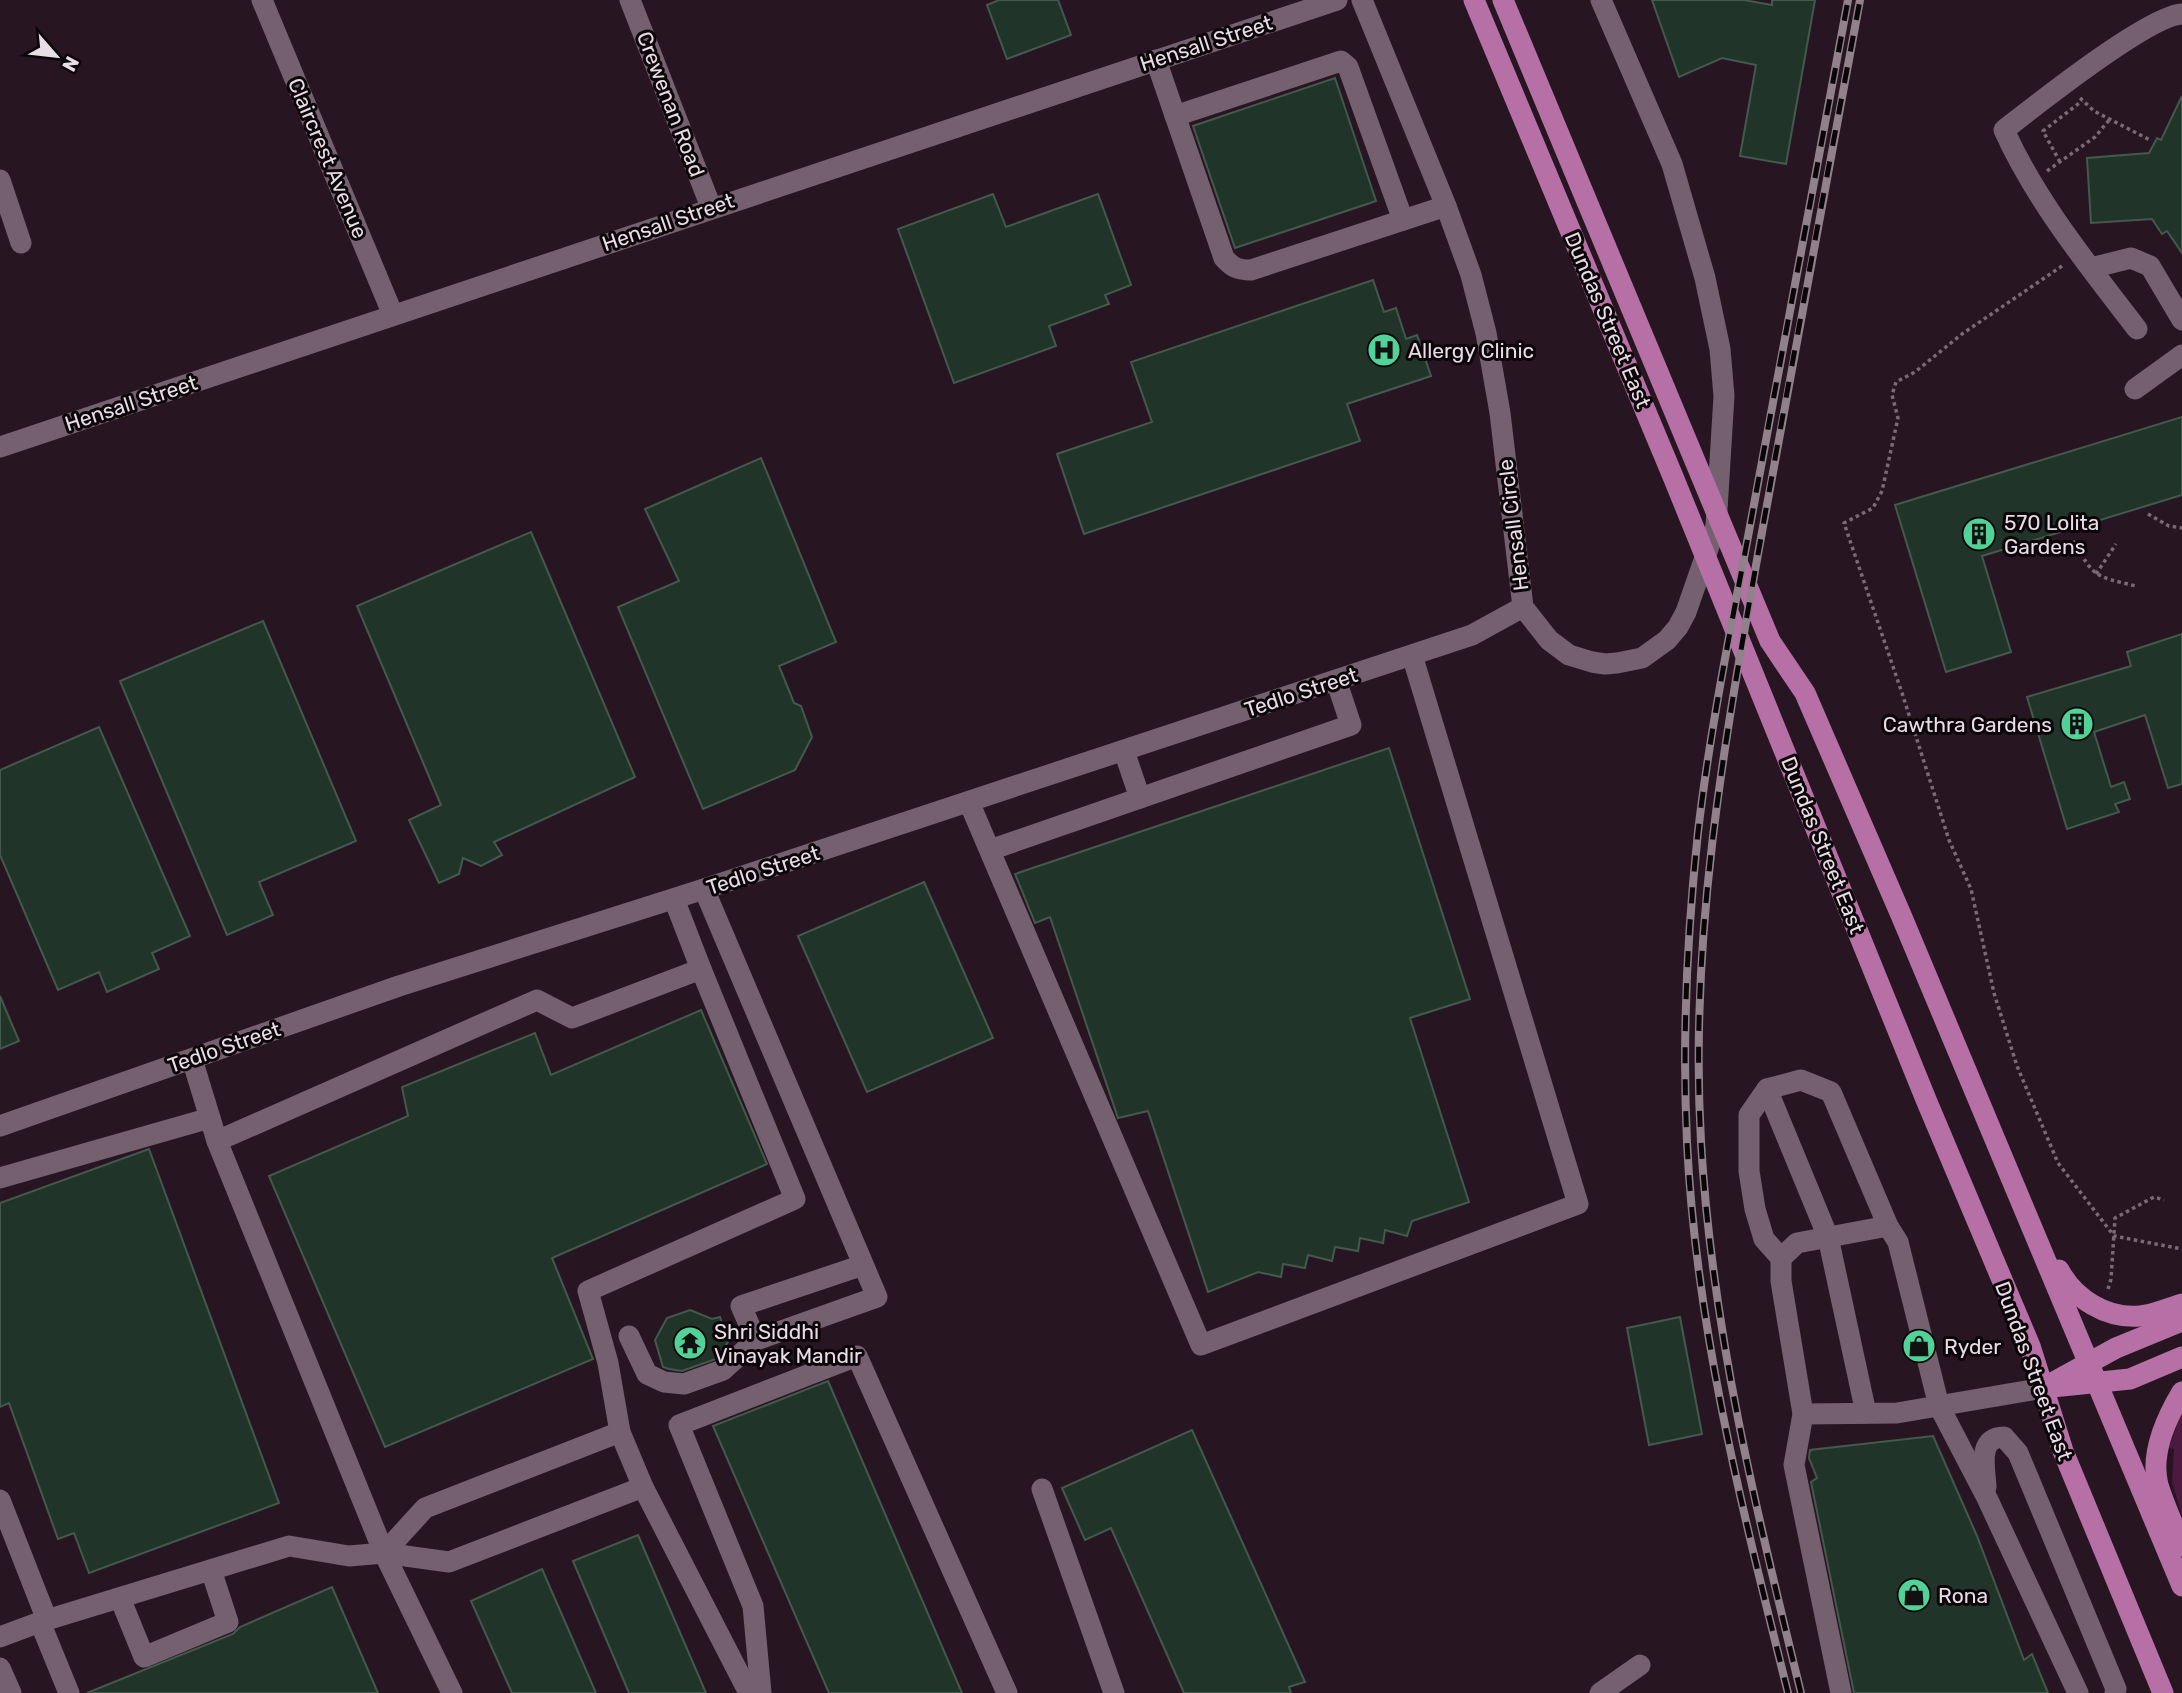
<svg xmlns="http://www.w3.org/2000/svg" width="2182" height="1693" font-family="Rubik,sans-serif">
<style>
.green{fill:#4c1a41}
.building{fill:#203429;stroke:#44594d;stroke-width:2}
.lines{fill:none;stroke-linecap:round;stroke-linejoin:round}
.path{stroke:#796a75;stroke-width:3.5;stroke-dasharray:3.5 3.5;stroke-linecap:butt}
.minor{stroke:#74606e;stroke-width:21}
.major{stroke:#b770a6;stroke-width:21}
.rail-casing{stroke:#90818b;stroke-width:8}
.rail{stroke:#0b0509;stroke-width:5;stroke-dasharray:16;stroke-linecap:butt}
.labels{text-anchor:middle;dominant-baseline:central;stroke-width:6;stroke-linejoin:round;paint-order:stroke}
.street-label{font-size:21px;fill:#e9dde5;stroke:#0b0509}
.poi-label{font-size:21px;fill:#e9dde5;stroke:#0b0509;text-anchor:start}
</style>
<rect width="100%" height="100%" fill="#271622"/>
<path class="green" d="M2182,1411V1515L2172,1482L2174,1449L2169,1448Z"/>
<g class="building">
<path d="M999,0H1058L1071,35L1007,59L987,5Z"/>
<path d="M1652,0H1744L1772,5V0H1815L1786,164L1740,156L1756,65L1722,58L1679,77Z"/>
<path d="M1335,78L1376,201L1235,248L1193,126Z"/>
<path d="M2182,96V253L2167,231L2162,234L2152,219L2091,223L2087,158L2149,153L2157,138L2161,140Z"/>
<path d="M993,194L1006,227L1098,194L1131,285L1105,295L1109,304L1049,326L1056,346L954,383L898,229Z"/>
<path d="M1373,280L1384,312L1396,308L1406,339L1417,335L1431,376L1347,404L1360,441L1084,534L1057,454L1152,422L1131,362Z"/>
<path d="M2182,417V495L1982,556L2011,652L1946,672L1895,505Z"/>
<path d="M761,458L836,642L779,666L794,703L801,706L812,737L795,770L703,809L618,607L679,581L645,509Z"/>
<path d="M531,532L635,777L494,842L502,855L481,866L463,858L459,874L439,883L409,820L441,805L357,606Z"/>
<path d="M263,621L356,841L259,882L273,915L227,935L120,681Z"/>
<path d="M2182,634V784L2168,788L2145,715L2094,732L2111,787L2124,782L2130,799L2115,804L2119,812L2067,829L2027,697L2131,666L2127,652Z"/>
<path d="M99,727L190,936L152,953L159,969L107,992L99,972L58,990L0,855V770Z"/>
<path d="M1389,748L1470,999L1410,1018L1469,1202L1412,1221L1407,1236L1385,1230L1383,1243L1360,1238L1358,1251L1335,1247L1332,1261L1308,1255L1305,1268L1283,1264L1281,1277L1258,1272L1208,1292L1148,1111L1118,1118L1050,917L1035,923L1015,874Z"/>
<path d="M924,882L993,1038L867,1092L798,936Z"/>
<path d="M0,996L19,1041L0,1049Z"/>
<path d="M701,1010L767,1164L552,1258L593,1359L385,1447L269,1176L408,1116L402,1087L535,1033L551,1075Z"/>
<path d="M149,1149L279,1503L89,1573L74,1533L58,1539L9,1403L0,1407V1203Z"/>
<path d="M690,1310L712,1319L720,1317L728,1342L716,1359L682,1371L669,1369L663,1367L655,1340L667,1318Z"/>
<path d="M1680,1317L1702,1434L1649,1445L1627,1328Z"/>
<path d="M828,1381L962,1693H829L713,1426Z"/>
<path d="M1192,1430L1305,1682L1289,1687L1291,1693H1184L1111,1528L1085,1540L1062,1488Z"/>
<path d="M1933,1436L1977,1536L2024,1660L2032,1654L2048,1693H1854L1811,1482L1817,1478L1809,1458L1810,1450Z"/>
<path d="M638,1535L706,1693H629L573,1561Z"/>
<path d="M542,1569L596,1693H512L471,1601Z"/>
<path d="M332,1587L378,1693H87L233,1634L240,1627Z"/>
</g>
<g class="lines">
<g class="path">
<path d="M2080,98L2094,111L2150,140"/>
<path d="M2060,162L2043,131L2082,101"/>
<path d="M2047,171L2095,137L2110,119"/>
<path d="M2062,266L1962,334L1915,372L1896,382L1892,395L1898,418L1882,491L1873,508L1844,523L1902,693L1949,840L1971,889L1994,993L2017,1066L2058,1163L2114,1236L2182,1249"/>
<path d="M2148,514L2169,526L2182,528"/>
<path d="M2073,541C2095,578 2094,576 2136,586"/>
<path d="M2096,574L2116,544"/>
<path d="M2108,1289L2111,1279L2115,1218L2154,1197L2164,1200"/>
</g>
<g class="minor">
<path d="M262,0L393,315"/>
<path d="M630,0L711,207"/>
<path d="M1362,0L1446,206L1471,275L1486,333L1500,413L1523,607L1549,640L1569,655L1592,662L1605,664L1617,663L1642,658L1667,640L1678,627L1686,612L1716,526L1724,396L1720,349L1705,278L1672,164L1601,0"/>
<path d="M1156,60L1224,258C1233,268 1238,270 1251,270L1446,206"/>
<path d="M1175,116L1341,61L1348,67L1403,220"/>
<path d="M0,180L21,243"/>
<path d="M2091,268L2131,258L2150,266L2182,320"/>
<path d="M2137,329C2089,266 2037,203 2004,130C2036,105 2148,16 2182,14"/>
<path d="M2135,389L2182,355"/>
<path d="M0,447L1337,0"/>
<path d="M1124,751L1140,798"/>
<path d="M969,802L1201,1345L1578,1204L1412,655"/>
<path d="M990,850L1351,725L1336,680"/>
<path d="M192,1059L217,1141L384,1553"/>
<path d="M1767,1089L1828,1237L1866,1413"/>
<path d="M0,1126L399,986L704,889L1472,635L1523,607"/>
<path d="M217,1141L537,1000L572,1018L701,969L674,899"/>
<path d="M0,1178L210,1118"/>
<path d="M1781,1258L1797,1243L1888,1226"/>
<path d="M629,1336L647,1374L664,1382L684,1384L723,1370L756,1340L877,1297L704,889"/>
<path d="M756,1340L741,1306L863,1265"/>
<path d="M1803,1414L1897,1413L2043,1388"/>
<path d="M643,1487L749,1693"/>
<path d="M1986,1487C1985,1468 1977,1437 2004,1437L2018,1453L2116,1689L2115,1693"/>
<path d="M1042,1489L1114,1693"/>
<path d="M0,1500L47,1620"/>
<path d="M384,1553L425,1508L620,1432L608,1363L588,1291L795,1199L701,969"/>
<path d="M384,1553L449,1562L643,1487L620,1432"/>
<path d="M120,1598L144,1657L228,1622L211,1570"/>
<path d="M40,1622L289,1546L349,1556L384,1553L452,1693"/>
<path d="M0,1637L40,1622L69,1693"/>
<path d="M0,1668L11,1693"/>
<path d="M761,1693L753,1606L679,1425L857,1356L1007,1693"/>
<path d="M1600,1693L1640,1665"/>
<path d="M1841,1693L1794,1465L1803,1414L1781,1281V1258L1764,1239L1755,1209L1749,1171V1115L1767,1089L1801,1080L1831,1092L1888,1226L1898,1242L1939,1406L1987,1498L2078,1693"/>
</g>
<g class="major">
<path d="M1474,0L1674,479L1927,1102L2030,1346L2063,1451L2163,1693"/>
<path d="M1503,0L1770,641L1805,693L1901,915L2182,1586"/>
<path d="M2059,1270C2074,1299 2107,1319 2140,1316C2154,1315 2168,1308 2182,1304"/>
<path d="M2052,1387L2130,1379L2182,1357"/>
<path d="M2043,1388L2116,1348L2182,1321"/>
<path d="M2182,1392C2167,1417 2150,1454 2158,1485C2164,1505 2174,1526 2182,1546"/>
</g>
<defs>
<g id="rail">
<path d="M1788,1693C1743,1512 1696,1330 1687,1142C1682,1039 1687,935 1698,832C1710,729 1731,628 1750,526C1782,350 1816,175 1848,0"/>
<path d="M1801,1693C1756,1511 1712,1330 1701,1142C1689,937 1724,743 1760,543C1792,362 1826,181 1860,0"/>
</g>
</defs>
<use href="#rail" class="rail-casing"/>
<use href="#rail" class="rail"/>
</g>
<defs>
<symbol id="hospital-disc" viewBox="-11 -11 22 22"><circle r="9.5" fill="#51d398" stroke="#0b0509"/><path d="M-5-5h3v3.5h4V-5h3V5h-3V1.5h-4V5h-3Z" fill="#111"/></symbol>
<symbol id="building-disc" viewBox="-11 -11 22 22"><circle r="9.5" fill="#51d398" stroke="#0b0509"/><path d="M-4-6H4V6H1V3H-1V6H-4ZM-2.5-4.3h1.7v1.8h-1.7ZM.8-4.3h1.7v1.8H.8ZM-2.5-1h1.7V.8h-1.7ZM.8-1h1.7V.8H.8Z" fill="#111"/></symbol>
<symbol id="temple-disc" viewBox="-11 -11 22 22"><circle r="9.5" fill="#51d398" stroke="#0b0509"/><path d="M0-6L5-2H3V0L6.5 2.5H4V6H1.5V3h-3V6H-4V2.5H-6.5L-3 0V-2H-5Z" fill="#111"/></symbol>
<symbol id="shop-disc" viewBox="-11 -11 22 22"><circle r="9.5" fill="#51d398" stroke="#0b0509"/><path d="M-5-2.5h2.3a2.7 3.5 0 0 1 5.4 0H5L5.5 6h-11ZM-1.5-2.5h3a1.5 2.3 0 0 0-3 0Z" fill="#111"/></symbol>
</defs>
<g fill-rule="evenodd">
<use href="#hospital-disc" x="1365" y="331" width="38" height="38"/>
<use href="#building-disc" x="1960" y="515" width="38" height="38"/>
<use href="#building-disc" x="2058" y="705" width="38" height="38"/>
<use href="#temple-disc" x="671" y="1324" width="38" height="38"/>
<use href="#shop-disc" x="1900" y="1327" width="38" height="38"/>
<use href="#shop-disc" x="1895" y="1576" width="38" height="38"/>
</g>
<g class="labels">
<g class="street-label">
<text transform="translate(1206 43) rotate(-18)">Hensall Street</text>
<text transform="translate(671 104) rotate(69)">Crewenan Road</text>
<text transform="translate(328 158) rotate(67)">Claircrest Avenue</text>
<text transform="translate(668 222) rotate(-19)">Hensall Street</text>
<text transform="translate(1608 320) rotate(67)">Dundas Street East</text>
<text transform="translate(131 403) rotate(-18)">Hensall Street</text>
<text transform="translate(1513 525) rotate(-97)">Hensall Circle</text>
<text transform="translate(1301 692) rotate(-18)">Tedlo Street</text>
<text transform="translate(1823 845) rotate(68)">Dundas Street East</text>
<text transform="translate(763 870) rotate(-18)">Tedlo Street</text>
<text transform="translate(224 1047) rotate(-19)">Tedlo Street</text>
<text transform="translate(2034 1371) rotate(70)">Dundas Street East</text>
</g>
<g class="poi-label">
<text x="1408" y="350">Allergy Clinic</text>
<text x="2004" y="522">570 Lolita<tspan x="2004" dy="24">Gardens</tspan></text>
<text x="2052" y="724" text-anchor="end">Cawthra Gardens</text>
<text x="714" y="1331">Shri Siddhi<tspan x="714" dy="24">Vinayak Mandir</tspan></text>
<text x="1944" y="1346">Ryder</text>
<text x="1938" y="1595">Rona</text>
</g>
</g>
<g transform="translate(56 56) rotate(118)" stroke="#0b0509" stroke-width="5" paint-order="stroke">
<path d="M0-5L12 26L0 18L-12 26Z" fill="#e9dde5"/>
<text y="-10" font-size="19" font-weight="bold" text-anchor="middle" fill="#e9dde5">N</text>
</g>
</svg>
